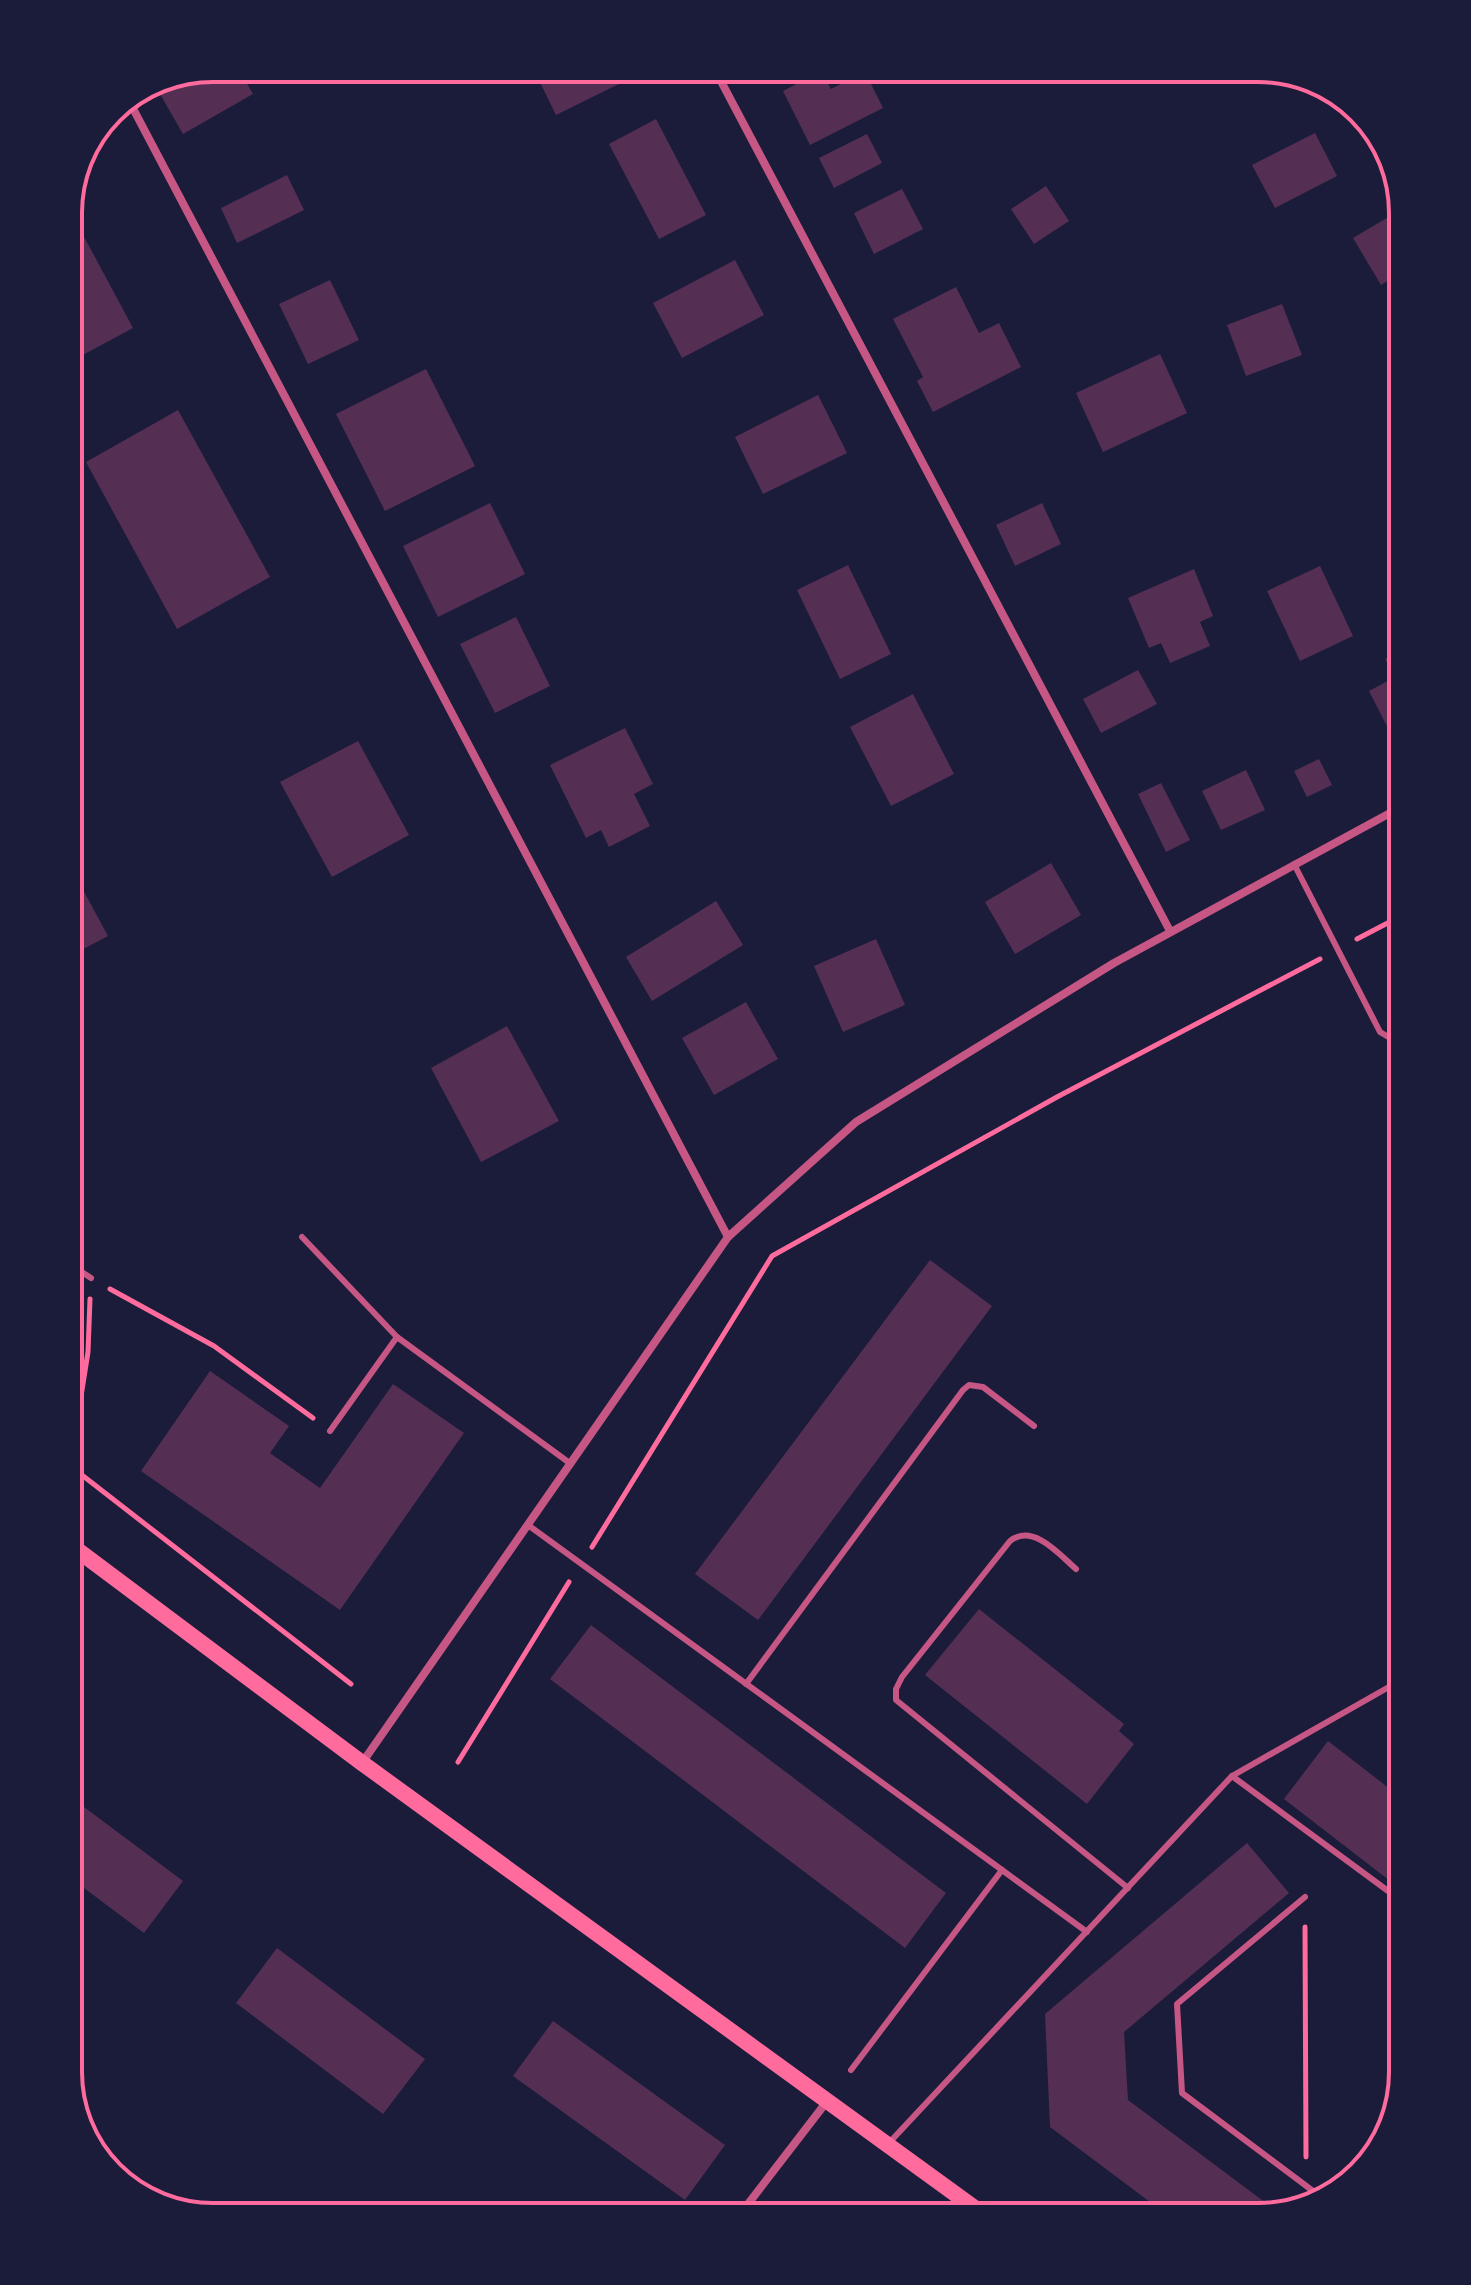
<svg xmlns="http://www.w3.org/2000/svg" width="1471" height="2285" font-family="'Sofia Sans Condensed',sans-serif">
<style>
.building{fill:#542f53}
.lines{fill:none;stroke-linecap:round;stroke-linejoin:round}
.path{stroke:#ff6b9d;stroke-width:5}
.service{stroke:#c65784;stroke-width:6}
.minor{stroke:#c65784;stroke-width:8}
.secondary{stroke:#ff6b9d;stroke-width:16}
.rim{fill:none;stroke:#ff6b9d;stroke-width:4}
</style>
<rect width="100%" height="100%" fill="#1b1b3a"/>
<g class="building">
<path d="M213,68H238L253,94L183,134L156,87L177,75Z"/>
<path d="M533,68H626L631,78L556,115Z"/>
<path d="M821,71L831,89L865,72L883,108L810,145L783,91Z"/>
<path d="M656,119L706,215L659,239L609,144Z"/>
<path d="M1315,133L1337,176L1275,208L1252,165Z"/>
<path d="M867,134L882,163L834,188L819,158Z"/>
<path d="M287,175L304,210L237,243L221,208Z"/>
<path d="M1046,186L1069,221L1034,244L1011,209Z"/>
<path d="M902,189L923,229L874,254L854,213Z"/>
<path d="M1402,209L1403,272L1381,285L1353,238Z"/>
<path d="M82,233L133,328L68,363V241Z"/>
<path d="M735,260L764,315L682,358L653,303Z"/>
<path d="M330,280L359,340L308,364L279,304Z"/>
<path d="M956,287L979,333L999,323L1021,367L933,412L917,381L923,377L893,319Z"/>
<path d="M1282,304L1302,355L1246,376L1227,325Z"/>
<path d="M1160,354L1187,413L1103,452L1076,393Z"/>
<path d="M426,369L475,466L385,511L336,414Z"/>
<path d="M818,395L847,453L763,494L735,437Z"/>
<path d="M178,410L270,577L177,629L86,462Z"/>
<path d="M490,503L525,574L438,617L403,546Z"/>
<path d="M1042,503L1061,544L1015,566L996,525Z"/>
<path d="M848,565L891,654L840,679L797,590Z"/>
<path d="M1320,566L1353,636L1300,661L1267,591Z"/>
<path d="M1194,569L1213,616L1200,622L1210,646L1170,663L1161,643L1149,648L1128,598Z"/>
<path d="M516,617L550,686L495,713L460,644Z"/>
<path d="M1403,649V735L1394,740L1369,691L1395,677L1385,659Z"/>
<path d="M1138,670L1157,704L1101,733L1083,699Z"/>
<path d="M913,694L954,774L891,806L850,727Z"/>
<path d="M625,728L653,784L634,794L650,826L609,847L601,830L586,838L550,765Z"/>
<path d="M358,741L409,835L332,877L280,782Z"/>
<path d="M1319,759L1332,785L1307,797L1294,771Z"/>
<path d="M1246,770L1265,810L1221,830L1202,791Z"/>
<path d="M1161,783L1190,840L1166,852L1138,794Z"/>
<path d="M68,862L108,936L68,957Z"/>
<path d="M1051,863L1081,915L1015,954L985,902Z"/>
<path d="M716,901L743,945L652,1001L626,957Z"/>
<path d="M876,939L905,1005L843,1032L814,966Z"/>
<path d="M746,1002L778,1059L714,1095L682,1038Z"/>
<path d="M507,1026L559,1121L481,1162L431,1068Z"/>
<path d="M930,1260L992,1306L758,1620L695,1574Z"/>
<path d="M210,1371L289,1426L270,1453L320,1488L393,1384L464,1433L340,1610L141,1471Z"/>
<path d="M979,1609L1124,1724L1119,1731L1134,1744L1087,1804L925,1675Z"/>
<path d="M591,1625L946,1893L905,1948L550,1679Z"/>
<path d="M1328,1741L1403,1799V1891L1284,1799Z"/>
<path d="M68,1795L183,1881L144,1933L68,1876Z"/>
<path d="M1247,1843L1289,1893L1124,2032L1128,2100L1278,2212L1258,2217H1170L1050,2127L1045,2014Z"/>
<path d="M277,1948L425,2059L383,2114L236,2003Z"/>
<path d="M553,2021L725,2145L685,2200L513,2076Z"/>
<path d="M121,2170L167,2204H166L133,2193L117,2175Z"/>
</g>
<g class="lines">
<g class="path">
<path d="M1357,939L1403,915"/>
<path d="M110,1289L214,1346L313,1418"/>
<path d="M69,1465L351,1684"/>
<path d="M70,1466L88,1352L90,1299"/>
<path d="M592,1547L772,1256L1057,1097L1320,959"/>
<path d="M458,1762L569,1582"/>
<path d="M1305,1927L1306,2157"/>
</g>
<g class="service">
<path d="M1294,864L1380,1032L1390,1038L1403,1033"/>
<path d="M302,1237L397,1337"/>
<path d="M68,1263L91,1278"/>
<path d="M330,1431L397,1337L571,1464"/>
<path d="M528,1525L1002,1870L851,2070"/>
<path d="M1076,1569C1059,1554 1033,1523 1010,1541L902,1677L896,1689V1700L1128,1888"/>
<path d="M746,1684L963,1390L969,1385L983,1387L1034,1426"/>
<path d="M1002,1870L1087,1932"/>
<path d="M1305,1897L1177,2004L1182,2093L1325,2200"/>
<path d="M1403,1902L1232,1776L1403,1679"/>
<path d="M888,2144L1232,1776"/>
</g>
<g class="minor">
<path d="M714,68L1170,931"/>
<path d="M128,99L728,1237"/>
<path d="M362,1763L728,1237L856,1122L1114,963L1403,806"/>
<path d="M738,2217L828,2100"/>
</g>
<path class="secondary" d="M68,1543L362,1763L987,2217"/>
</g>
<path d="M0 0H1471V2285H0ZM213 82H1258A131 131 0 0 1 1389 213V2072A131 131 0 0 1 1258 2203H213A131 131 0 0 1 82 2072V213A131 131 0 0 1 213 82Z" fill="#1b1b3a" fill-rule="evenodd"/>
<path class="rim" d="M213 82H1258A131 131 0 0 1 1389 213V2072A131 131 0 0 1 1258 2203H213A131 131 0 0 1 82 2072V213A131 131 0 0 1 213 82Z"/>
</svg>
